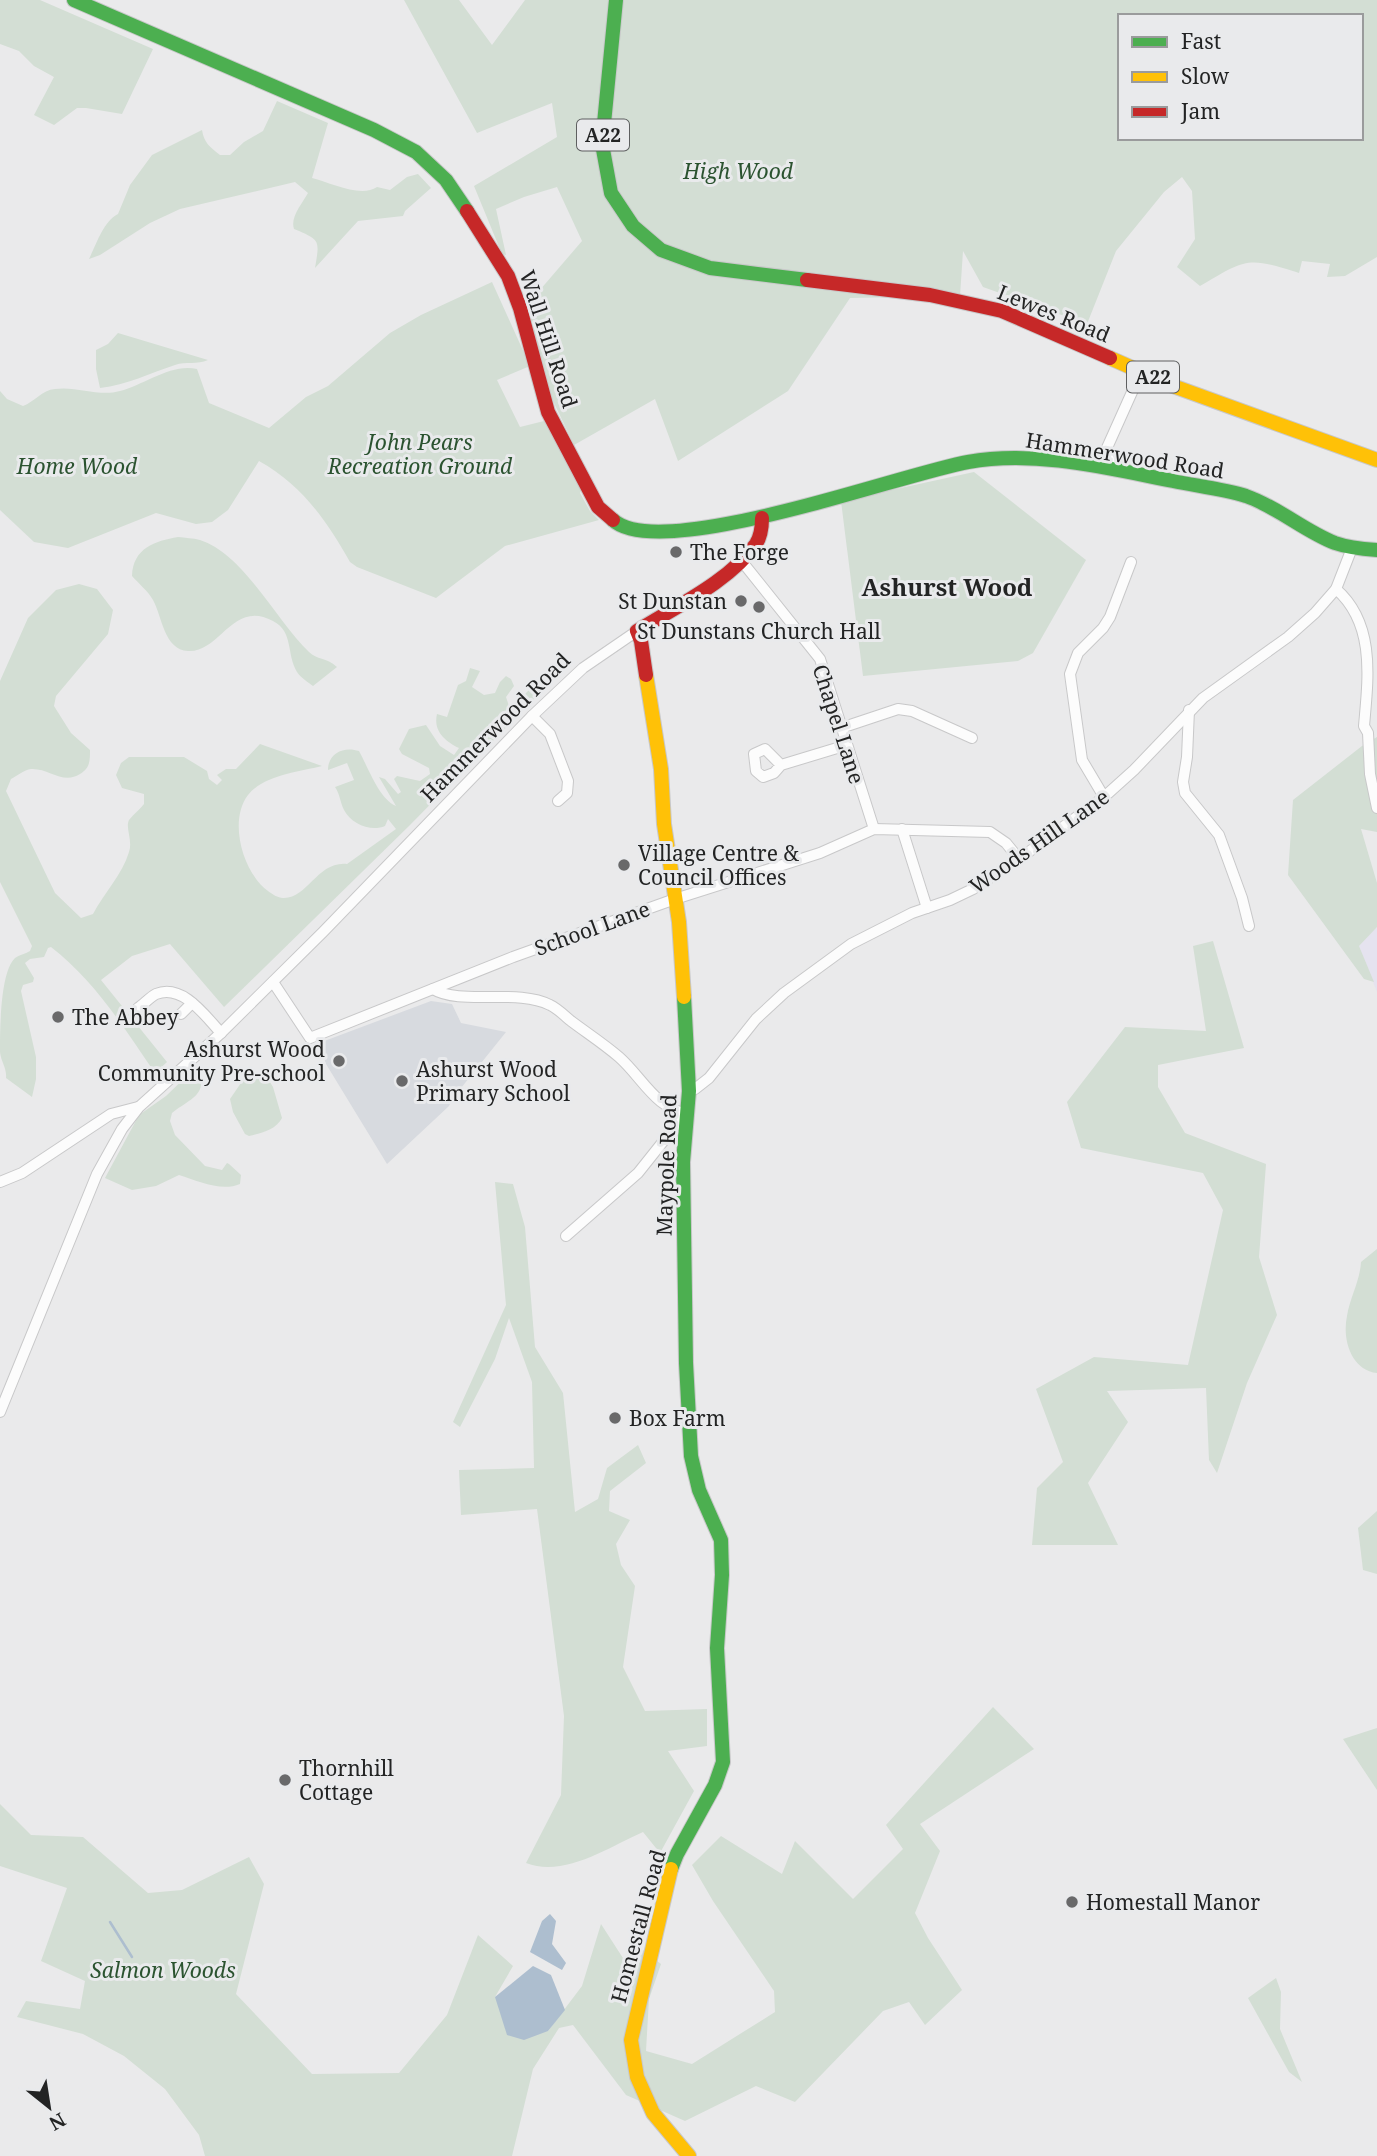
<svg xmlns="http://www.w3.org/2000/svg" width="1377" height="2156" font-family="'Noto Serif',serif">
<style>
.industrial{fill:#e5e3ef}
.built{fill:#d7dadf}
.green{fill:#d3ded4;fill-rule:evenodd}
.water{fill:#adbecf}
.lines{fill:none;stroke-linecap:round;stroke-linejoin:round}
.stream{stroke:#adbecf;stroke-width:2.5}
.street-casing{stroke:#c8c8c9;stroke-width:12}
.fast-casing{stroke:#c8c8c9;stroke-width:16}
.slow-casing{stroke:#c8c8c9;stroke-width:16}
.jam-casing{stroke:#c8c8c9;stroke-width:16}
.street{stroke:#fcfcfc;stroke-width:10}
.fast{stroke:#4caf50;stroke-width:14}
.slow{stroke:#ffc107;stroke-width:14}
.jam{stroke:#c62828;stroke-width:14}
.poi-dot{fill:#69696a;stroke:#e9eaec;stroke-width:2.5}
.labels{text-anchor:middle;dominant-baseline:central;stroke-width:6;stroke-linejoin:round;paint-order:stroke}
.shield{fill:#e9eaec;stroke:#5e5f60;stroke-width:2}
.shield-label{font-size:19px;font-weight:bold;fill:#232424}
.park-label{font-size:21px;font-style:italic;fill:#2b5330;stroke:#e9eaec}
.street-label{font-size:21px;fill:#232424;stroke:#e9eaec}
.poi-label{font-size:21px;fill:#232424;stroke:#e9eaec;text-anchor:start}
.quarter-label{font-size:24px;font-weight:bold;fill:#232424;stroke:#e9eaec}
</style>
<rect width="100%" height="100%" fill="#eaeaeb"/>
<path class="industrial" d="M1377,927V992L1359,946Z"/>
<path class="built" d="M431,1001L452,1004L461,1023L506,1032L453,1098L449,1106L387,1164L326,1064L319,1043Z"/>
<g class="green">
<path d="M0,0H40L153,49L122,114L86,108H77L54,125L34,115L54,77L34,66L19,51L0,44Z"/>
<path d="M404,0H459L492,45L525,0H1377V257L1345,276L1327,277L1330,264L1302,261L1299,273C1247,256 1246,259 1200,286L1177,267L1195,239L1192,191L1182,177L1164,192L1116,251L1087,324L983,287L963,251L960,296L850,298L788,391L678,461L655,399L574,445L545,384L527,305L582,241L557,187L524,197L496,209L506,255L502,254L474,186L557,137L552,103L477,133ZM1120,16H1361V138H1120Z"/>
<path d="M277,101L328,123L312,178C331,183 361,198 377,187L390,190L407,177L418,174L431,188L405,211L403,216L358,221L315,268C320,239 320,240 294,229C290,217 302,204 308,193L295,182L180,209L150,223L100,255L89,259C97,243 103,222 118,214L130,185L152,155L202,130C204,143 210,147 220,155H230L244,142L263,131Z"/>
<path d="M492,282L530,366L497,380L520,427L548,420L583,485L580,493L590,511L599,520L505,546L436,598L357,567L350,562C327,521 302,485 259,461L228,510L212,522L196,524L156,513L68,548L34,542L0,510V391L7,399L23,406C34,402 42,390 55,389C77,386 99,397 120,391C144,385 171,363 197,369L209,403L269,428L306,397L328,386L390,333L421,315Z"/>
<path d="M118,333L208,360C197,365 186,361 175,365C150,373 127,385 100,388L96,369V350L108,344Z"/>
<path d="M974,472L1086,560L1033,653L1018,661L863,676L841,501Z"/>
<path d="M178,537C185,538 193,538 200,540C244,554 277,622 309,652C317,660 326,657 337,667L313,686C308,682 301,678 297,672C286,654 294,632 273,621C233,599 220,653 188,651C164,650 162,616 153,600C148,591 139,584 132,576C133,548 155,541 178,537Z"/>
<path d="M79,584L97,589L113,610L108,634L56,696L54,706L71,733L90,750C90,761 90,768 80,774C63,785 49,768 31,769C24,770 17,776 11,779L6,791L55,893L81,918L93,914C104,893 122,875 129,852C133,840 125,828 129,820C133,815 140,809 144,804V794L122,788L116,775L121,763L129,757H184L207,771L209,779L217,785L222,780L217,775L226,769H236L260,744L322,766C298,772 264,775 248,795C228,821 243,873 268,891C272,894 278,898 283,898C308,899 317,861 347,864L396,829L388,819L385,826C371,832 351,824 344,810C340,802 340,794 335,787L354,780L347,763L328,770C328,753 344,746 359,751C368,767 379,799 396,806L379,777L385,779L398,794L401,792L394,779L397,776L420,781L430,774L429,768L402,754L399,749L409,729L426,725L440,746L454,755L459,748C445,741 433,731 437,714L447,717L458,685L466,681L470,668L480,671L472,687L484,695L495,693L500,682L506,676L511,679L514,686L506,697L510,709L532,687L544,689L409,826L224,1007L170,944L132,956L101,980L167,1062L155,1073C124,1028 95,981 51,947L48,948L44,957L30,959L25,963L34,978L33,982L23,985L21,991L36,1057V1079L32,1097L6,1078C7,1068 1,1062 0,1052C0,1031 0,972 15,958C19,955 25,954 30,951L32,946L0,882V681L28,618L56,590Z"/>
<path d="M1377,737V832L1361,829L1377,883V927L1359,946L1374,982L1364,979L1288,875L1293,800L1362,746Z"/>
<path d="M1213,941L1244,1048L1158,1065V1087L1185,1133L1266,1164L1259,1257L1277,1315L1247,1383L1217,1473L1209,1460L1206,1388L1107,1391L1128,1422L1088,1483L1118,1545H1032L1037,1488L1063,1462L1036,1389L1094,1357L1188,1365L1223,1210L1203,1173L1081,1148L1067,1102L1125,1027L1206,1031L1193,946Z"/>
<path d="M195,1068C212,1094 189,1099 172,1113L170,1121L175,1135L205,1166L222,1170L227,1163L229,1164L241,1175L240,1184C221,1192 198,1181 179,1175L156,1186L132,1190L105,1178L139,1115L166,1096Z"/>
<path d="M263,1071L273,1087L282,1118C276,1130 261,1133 249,1136L245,1134L233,1112L230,1099L243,1080Z"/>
<path d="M495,1182L513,1184L525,1227L535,1347L563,1393L575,1512L598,1499L607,1468L638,1445L646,1463L610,1491L609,1511L630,1520L616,1544L621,1565L635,1586L623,1667L645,1711L707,1709V1746L668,1751L694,1791L660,1853L643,1832C609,1847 564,1878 526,1863L561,1795L564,1716L537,1509L461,1515L459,1470L534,1468L532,1382L509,1318L495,1359L460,1427L453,1422L506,1305Z"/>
<path d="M1377,1249V1373C1351,1370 1342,1339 1347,1316C1350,1297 1360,1281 1361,1262Z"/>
<path d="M1377,1511V1574L1363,1570L1358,1528Z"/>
<path d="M993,1707L1034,1749L920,1824L940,1851L915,1913L928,1938L962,1990L925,2025L909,2002L883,2011L795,2102L756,2086L685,2121L626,2095L573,2025L559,2028L533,2069L512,2156H205L199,2135L165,2089L124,2056L83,2034L17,2017L26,2001L80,2009L85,1981L41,1961L67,1888L0,1866V1804L31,1835L83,1837L148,1893L182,1890L249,1857L264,1884L236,1994L312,2074L399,2073L447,2015L478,1935L513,1966L495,1997L548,2031L582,1986L601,1924L630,1969L639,1947L661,1964L649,1999L646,2051L692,2064L775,2012L774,1991L713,1901L692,1865L721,1836L782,1874L795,1841L853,1899L903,1849L886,1825Z"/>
<path d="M1377,1728V1790L1343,1739Z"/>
<path d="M1276,1978L1281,1992L1280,2029L1302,2082L1289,2072L1248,1998Z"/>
</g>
<g class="water">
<path d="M550,1914L556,1921L552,1944L566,1963L562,1970L530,1952L542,1921Z"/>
<path d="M533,1966L551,1975L565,2010L548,2031L524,2040L507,2035L495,1997Z"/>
</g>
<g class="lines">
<path class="stream" d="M110,1922L132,1957"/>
<defs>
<g id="street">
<path d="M1106,450L1141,372"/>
<path d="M1084,465L1106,450L1113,470"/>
<path d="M740,559L820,659L874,829"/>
<path d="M1336,589C1376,624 1368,679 1364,726L1368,733L1370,774L1377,808"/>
<path d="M1189,710L1187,757L1183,782L1185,793L1219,835L1242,898L1249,926"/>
<path d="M532,716L550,734L568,781L567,793L558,801"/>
<path d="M841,728L898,709L912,711L972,738"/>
<path d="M781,765L765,749L754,754L756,771L763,777L774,773L781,765L847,745"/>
<path d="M1104,797L1082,760L1070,674L1078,653L1103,628L1110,617L1131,562"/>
<path d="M902,829L927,908"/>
<path d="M273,982L310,1038L513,957L675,899L820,853L874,829L990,832L1006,843L1019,859"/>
<path d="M433,989C461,1006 517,988 550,1005C557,1008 565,1016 571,1021C587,1033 604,1044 619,1057C642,1077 656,1110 689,1114"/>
<path d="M138,1008C144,1004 150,997 156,994C183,983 206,1017 221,1033"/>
<path d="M181,1014L192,1003"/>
<path d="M689,1091L695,1089L709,1078L756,1019L784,993L851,944L912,913L950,900L973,889L1030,851L1104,797L1134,770L1203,698L1288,637L1315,613L1336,589L1352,548"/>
<path d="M0,1182L22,1173L111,1114L138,1107"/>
<path d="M566,1236L638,1173L685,1114"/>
<path d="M0,1412L97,1174L122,1129L139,1107L221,1033L323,932L532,716L583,668L637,631"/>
</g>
<g id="fast">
<path d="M74,0L374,130L416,152L446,180L467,211"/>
<path d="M616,0L602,144L611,193L633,226L661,250L710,268L807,280"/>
<path d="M613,520C660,563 901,474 968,462C1035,450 1107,468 1173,481C1197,486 1223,489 1246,496C1278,507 1304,531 1335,543C1349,548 1363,549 1377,550"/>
<path d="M671,1869L677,1854L715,1785L723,1762L717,1648L722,1575L721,1540L699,1490L691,1456L686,1363L683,1162L689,1091L684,997"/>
</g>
<g id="slow">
<path d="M1110,358L1173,386L1377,460"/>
<path d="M646,675L661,769L664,824L679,922L684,997"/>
<path d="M671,1869L631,2040L637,2077L653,2113L689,2156"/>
</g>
<g id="jam">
<path d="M467,211L508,276L520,308L548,412L598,507L613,520"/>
<path d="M807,280L930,295L1002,311L1110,358"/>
<path d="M646,675L641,641L637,631C675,607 730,581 756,544C761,536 762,527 762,518"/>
</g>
</defs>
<use href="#street" class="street-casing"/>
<use href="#fast" class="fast-casing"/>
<use href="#slow" class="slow-casing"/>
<use href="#jam" class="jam-casing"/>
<use href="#street" class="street"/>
<use href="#fast" class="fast"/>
<use href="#slow" class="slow"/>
<use href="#jam" class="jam"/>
</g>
<g class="poi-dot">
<circle cx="676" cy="552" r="7"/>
<circle cx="741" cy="601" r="7"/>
<circle cx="759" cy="607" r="7"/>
<circle cx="624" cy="865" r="7"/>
<circle cx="58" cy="1017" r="7"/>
<circle cx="339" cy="1061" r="7"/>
<circle cx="402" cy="1081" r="7"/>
<circle cx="615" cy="1418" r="7"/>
<circle cx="285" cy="1780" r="7"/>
<circle cx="1072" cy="1902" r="7"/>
</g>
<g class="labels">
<g class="shield">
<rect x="577" y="119.5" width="52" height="31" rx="5"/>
<rect x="1127" y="361.5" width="52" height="31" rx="5"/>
</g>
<g class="shield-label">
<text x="603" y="135">A22</text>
<text x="1153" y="377">A22</text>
</g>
<g class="park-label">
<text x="738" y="171">High Wood</text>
<text x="420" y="442">John Pears<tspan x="420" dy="24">Recreation Ground</tspan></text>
<text x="77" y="466">Home Wood</text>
<text x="163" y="1970">Salmon Woods</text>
</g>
<g class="street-label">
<text transform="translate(1054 313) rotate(22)">Lewes Road</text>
<text transform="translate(549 339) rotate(72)">Wall Hill Road</text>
<text transform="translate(1125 455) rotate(9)">Hammerwood Road</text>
<text transform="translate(839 724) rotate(72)">Chapel Lane</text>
<text transform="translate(495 727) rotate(-45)">Hammerwood Road</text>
<text transform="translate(1039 841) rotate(-35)">Woods Hill Lane</text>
<text transform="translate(592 928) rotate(-20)">School Lane</text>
<text transform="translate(666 1165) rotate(-88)">Maypole Road</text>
<text transform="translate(638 1926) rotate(-75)">Homestall Road</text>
</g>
<g class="poi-label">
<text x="690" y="552">The Forge</text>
<text x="727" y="601" text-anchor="end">St Dunstan</text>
<text x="759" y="631" text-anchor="middle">St Dunstans Church Hall</text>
<text x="638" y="853">Village Centre &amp;<tspan x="638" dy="24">Council Offices</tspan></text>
<text x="72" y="1017">The Abbey</text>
<text x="325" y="1049" text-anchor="end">Ashurst Wood<tspan x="325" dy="24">Community Pre-school</tspan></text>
<text x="416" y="1069">Ashurst Wood<tspan x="416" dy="24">Primary School</tspan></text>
<text x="629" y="1418">Box Farm</text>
<text x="299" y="1768">Thornhill<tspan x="299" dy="24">Cottage</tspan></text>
<text x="1086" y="1902">Homestall Manor</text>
</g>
<g class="quarter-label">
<text x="947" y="586">Ashurst Wood</text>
</g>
</g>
<rect x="1118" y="14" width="245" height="126" fill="#e9eaec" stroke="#9a9b9c" stroke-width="2"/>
<rect x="1132" y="37" width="35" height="10" fill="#4caf50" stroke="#9a9b9c" stroke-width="2"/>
<text x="1181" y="49" font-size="21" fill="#232424">Fast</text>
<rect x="1132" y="72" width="35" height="10" fill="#ffc107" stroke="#9a9b9c" stroke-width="2"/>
<text x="1181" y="84" font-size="21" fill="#232424">Slow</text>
<rect x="1132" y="107" width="35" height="10" fill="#c62828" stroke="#9a9b9c" stroke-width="2"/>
<text x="1181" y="119" font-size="21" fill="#232424">Jam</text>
<g transform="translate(49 2107) rotate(150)" stroke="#e9eaec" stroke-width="5" paint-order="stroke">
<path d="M0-5L12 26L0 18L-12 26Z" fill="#232424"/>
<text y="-10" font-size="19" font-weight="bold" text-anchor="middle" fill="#232424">N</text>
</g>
</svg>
